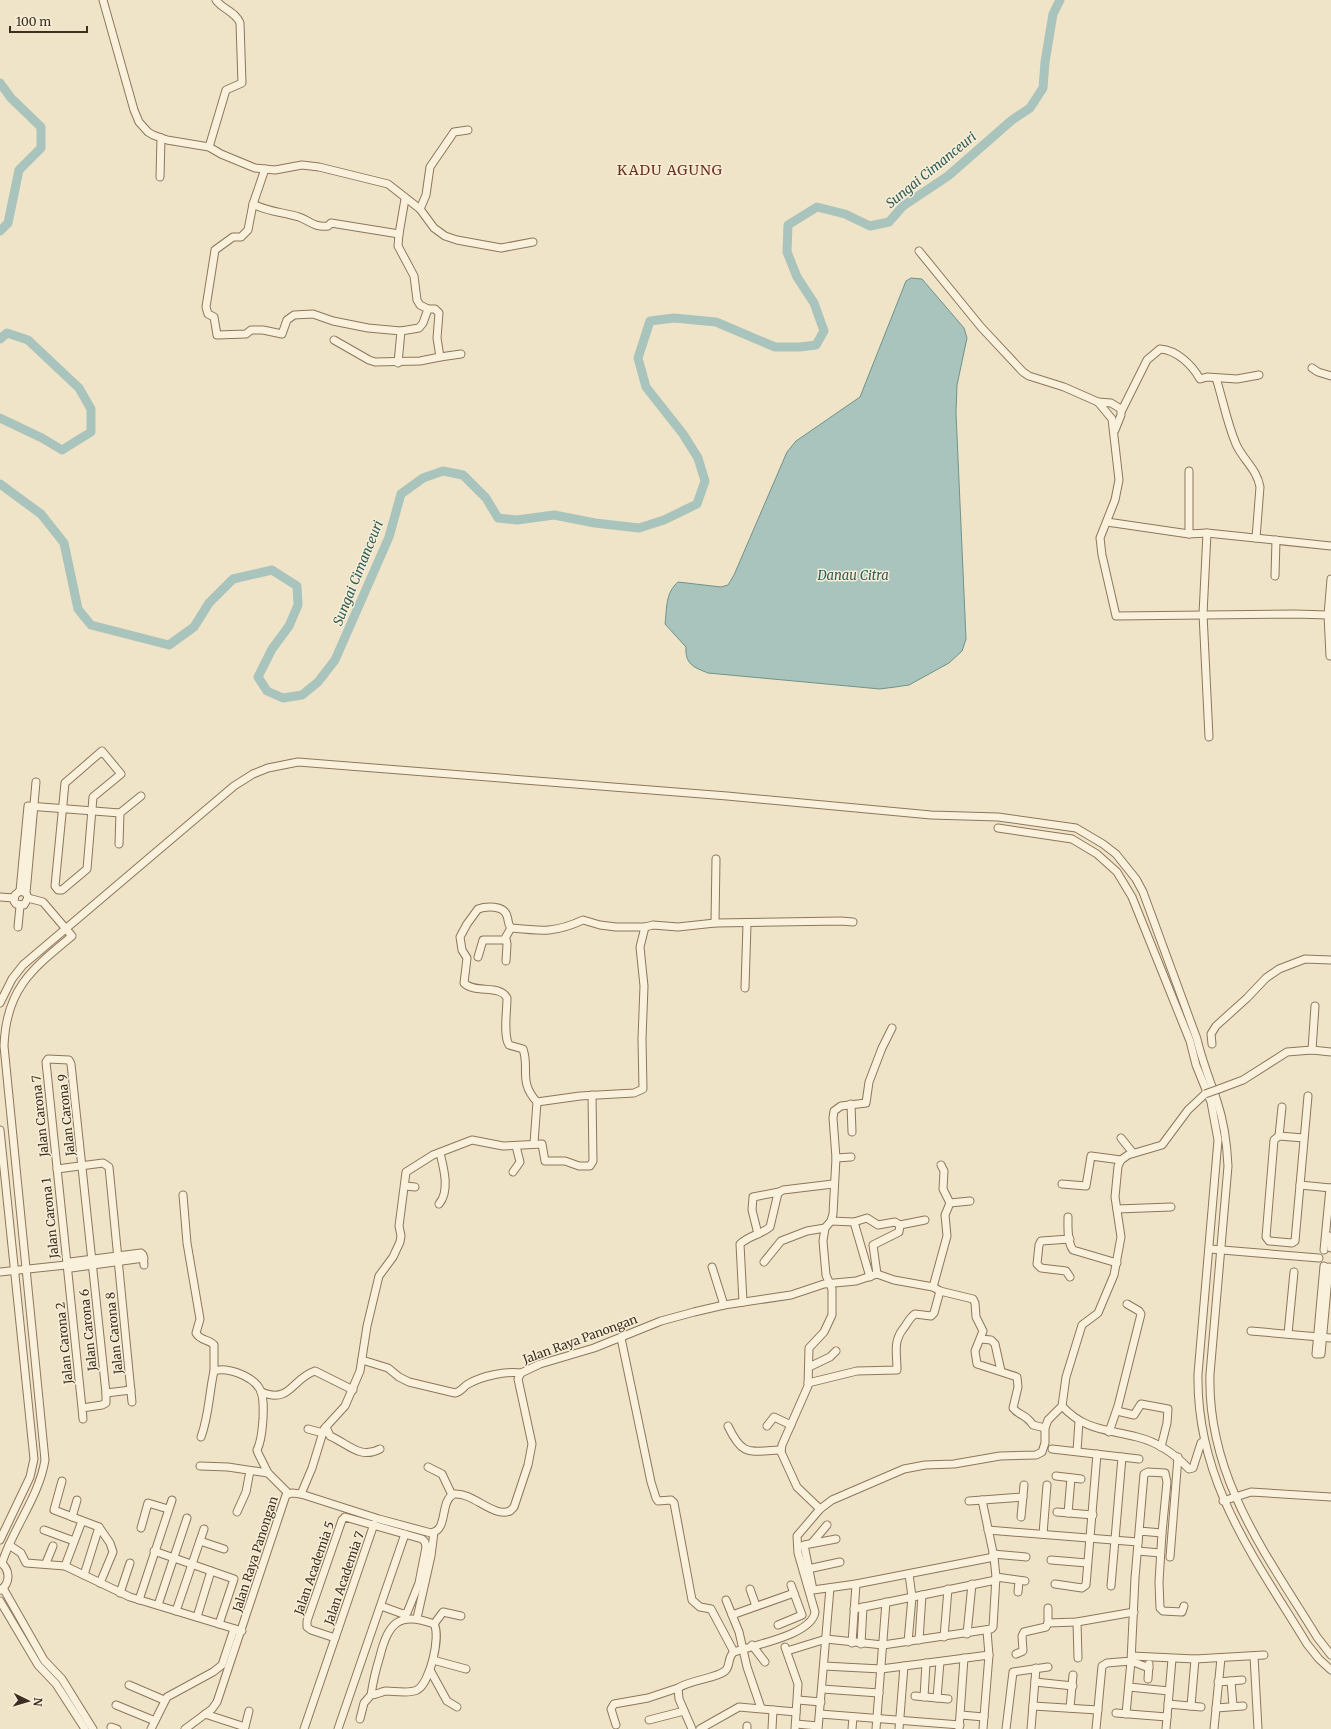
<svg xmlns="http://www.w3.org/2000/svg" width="1331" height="1729" font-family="Merriweather,serif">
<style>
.water{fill:#a9c4bc;stroke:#6f938a}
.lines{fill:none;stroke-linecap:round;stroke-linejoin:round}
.river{stroke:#a9c4bc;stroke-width:9}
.minor-casing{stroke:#8d765c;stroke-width:9}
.minor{stroke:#faf1dc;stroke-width:7}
.minor-bridge-casing{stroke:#8d765c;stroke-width:9;stroke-linecap:butt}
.minor-bridge{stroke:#faf1dc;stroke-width:7}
.labels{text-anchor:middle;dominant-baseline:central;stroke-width:3;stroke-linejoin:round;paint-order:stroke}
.street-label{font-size:12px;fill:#3d2e20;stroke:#f7eed8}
.water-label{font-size:13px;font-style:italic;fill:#2f5d5a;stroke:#f7eed8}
.quarter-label{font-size:14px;letter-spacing:1px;fill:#6b2e1e;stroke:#f7eed8}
</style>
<rect width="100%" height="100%" fill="#f0e4c8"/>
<path class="water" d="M911,278L922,279L964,328L967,338L957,385L956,413L966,639L962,651L949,663L909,685L895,687L880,689L708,673C693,667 685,664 686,647L665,624C667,609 665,593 678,582L721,587L728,585L734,575L787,452L796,441L860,397L906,281Z"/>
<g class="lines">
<g class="river">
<path d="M0,83L11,98L41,127V148L19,170L8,223L0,231"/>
<path d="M0,339L7,333L28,340L79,388L91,409V432L62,450L42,438L0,418"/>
<path d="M0,484L41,514L64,543L78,609L91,625L169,645L194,627L209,603L233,579L272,570L297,586L298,605L289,626L272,649L258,677L267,691L283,698L302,695L318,682L335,660L389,537L401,494L423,478L443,471L463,475L486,498L498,518L517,520L554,515L595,523L639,528L664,520L697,504L705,481L698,458L683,434L646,387L638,358L650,321L674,318L716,322L775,347H800L816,345L824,331L814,303L797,277L787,252L788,225L817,207L845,214L870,226L889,222L903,206L948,176L1012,120L1030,108L1043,88L1045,62L1053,14L1060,0"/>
</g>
<defs>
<g id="minor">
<path d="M103,0L134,110L139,122L148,132L153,135L167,140L209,147L221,154L255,168L275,170L302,165L319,167L388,184L420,209L434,228L445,236L457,240L501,248L533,242"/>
<path d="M209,147L226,90L242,83L240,23C236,12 222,9 216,0"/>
<path d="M265,169L253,204L248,230L241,237H233L215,250L206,307L208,314L214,317L217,335L246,334L251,330H263L282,334L287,320L294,315L313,314L333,321L368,328L401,331L398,363"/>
<path d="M160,177L161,138"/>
<path d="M253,204C268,212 283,212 299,217C310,221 315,228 328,226L331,223L399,234"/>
<path d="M420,209L426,195L430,167L454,132L468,130"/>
<path d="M919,251L981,327L1023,372L1029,376L1064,387L1098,402L1112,419L1119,480L1115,500L1100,538L1102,555L1116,616L1295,614L1328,615L1331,579"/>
<path d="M428,309H435L439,313L437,338L440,357L461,354"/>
<path d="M401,331L419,328L423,323L428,309L420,305L417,300L414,276L398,246L399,234L405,199"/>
<path d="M334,340L369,360L375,362L420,361L440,357"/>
<path d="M1312,368L1318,372L1331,376"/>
<path d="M1216,378C1223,400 1227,423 1236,444C1243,460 1257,469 1260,487L1256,538"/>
<path d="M1098,402L1111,403L1121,409V415L1115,430"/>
<path d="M1122,410L1147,360L1160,349C1177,350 1192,365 1200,379L1207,377L1237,379L1259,375"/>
<path d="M1189,471V534"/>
<path d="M1107,522L1189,534L1207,533L1331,546"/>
<path d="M1207,533L1203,614L1209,737"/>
<path d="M1275,576L1276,540"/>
<path d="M1328,615L1330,656"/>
<path d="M102,751L121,774L93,797L87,869L62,890H58L55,886L65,783Z"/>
<path d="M998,828L1072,839L1097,854L1117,872L1132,897L1190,1041L1196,1065L1211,1102L1218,1140L1198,1374C1196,1481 1254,1557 1307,1644L1319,1659L1331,1670"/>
<path d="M119,844L120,813L141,796"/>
<path d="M20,891L28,806L120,813"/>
<path d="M26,893L20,891L15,895L14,901L16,904L24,905L28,898L26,893L36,782"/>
<path d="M0,897L14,898"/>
<path d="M715,923L716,859"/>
<path d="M18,927L20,906"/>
<path d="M506,939L507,944L506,961"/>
<path d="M478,957L483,940H504L511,928"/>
<path d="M745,988L747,924"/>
<path d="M0,1003L12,979L23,965L234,786L253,774L268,768L298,762L727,796L931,815L998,817L1076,828L1103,844L1116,854L1136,879L1143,892L1197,1039C1202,1061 1210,1080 1217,1101C1224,1122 1227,1144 1228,1166L1210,1374C1207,1477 1266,1554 1317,1637L1331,1655"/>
<path d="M1212,1044L1211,1034L1216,1026L1247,998L1266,978L1279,969L1305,959L1331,960"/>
<path d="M1312,1050L1315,1006"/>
<path d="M1219,1089L1243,1080L1287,1052L1312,1050L1331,1052"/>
<path d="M537,1102L580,1096L634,1093L643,1089L642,1039L644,986L640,947L645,927"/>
<path d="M851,1104L852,1132"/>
<path d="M0,1130L34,1459L30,1477L0,1540"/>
<path d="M1279,1136L1282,1107"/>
<path d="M1121,1138L1133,1153"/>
<path d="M1304,1138L1279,1136L1274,1140L1266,1237L1269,1241L1292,1243L1295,1241L1308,1096"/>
<path d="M534,1143L537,1102C518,1081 530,1069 523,1049L509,1045C503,1035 507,1011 507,998C500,984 475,994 464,983L467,958L462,950L460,937L467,924L478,909C486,906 504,905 507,916C509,921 507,923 511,928C541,931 555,933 583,920L600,925L616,927H645L653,925L678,927L715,923L841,921L853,922"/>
<path d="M836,1158L851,1157"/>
<path d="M941,1165L944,1171L943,1189L950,1203"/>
<path d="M57,1169L103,1163L109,1167L132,1402"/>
<path d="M513,1172L520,1162L516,1146"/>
<path d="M1062,1184L1086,1186L1091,1156L1121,1160"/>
<path d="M1300,1185L1331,1188"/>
<path d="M405,1186L415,1187"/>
<path d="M183,1195L187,1243L200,1319L196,1333C200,1341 209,1339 214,1345V1371C222,1368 230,1370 238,1373C264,1383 264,1395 263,1419C262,1430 262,1440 257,1450L258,1453L268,1473L288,1493"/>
<path d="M439,1204C450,1191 444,1169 440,1153"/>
<path d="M1117,1209L1171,1207"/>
<path d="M1068,1217C1068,1227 1067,1242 1073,1250L1117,1263"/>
<path d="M831,1221L854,1222L867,1218L878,1225L895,1222L900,1225L925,1220"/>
<path d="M854,1222L870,1277"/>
<path d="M758,1234L752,1210L753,1197L779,1192"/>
<path d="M1331,1236V1248"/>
<path d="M1210,1249L1319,1258"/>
<path d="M1324,1250L1330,1188"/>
<path d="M764,1262L781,1241L807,1231L825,1228"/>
<path d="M66,1265L70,1262L141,1253L143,1255L144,1265"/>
<path d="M1324,1266L1316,1354H1321L1329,1267"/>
<path d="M712,1267L724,1305"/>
<path d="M0,1272L66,1265L71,1268L144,1258"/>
<path d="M877,1274L873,1245L899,1232L900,1225"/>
<path d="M1070,1277L1066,1271L1041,1268L1037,1264L1039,1245L1041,1241L1070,1239"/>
<path d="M933,1287L947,1236L945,1215L950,1203L970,1201"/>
<path d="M743,1302L740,1244C750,1235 760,1235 770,1227L778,1193L783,1190L833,1184"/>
<path d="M1251,1331L1331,1338"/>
<path d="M1288,1334L1294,1272"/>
<path d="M621,1338L651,1482L656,1498L658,1501L671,1500L674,1503L692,1600L700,1607L711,1609L734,1652"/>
<path d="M981,1339L991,1340L995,1344L1001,1371"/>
<path d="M362,1360L388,1368L399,1377L409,1382L455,1393C461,1392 463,1387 468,1384C482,1376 505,1371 521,1373"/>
<path d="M809,1367L830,1357L836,1351"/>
<path d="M808,1383L857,1371L897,1370C897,1353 893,1342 903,1329C908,1323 909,1318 915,1314L931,1316L934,1313L940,1291"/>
<path d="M261,1392C291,1404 291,1379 315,1371L353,1390"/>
<path d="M106,1393L131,1390"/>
<path d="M1062,1406C1085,1431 1107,1429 1137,1437C1157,1442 1175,1454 1189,1469L1193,1468L1201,1443L1204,1441"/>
<path d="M82,1408L102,1405L106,1403V1393L71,1064L69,1060L48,1059L46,1062C57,1178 70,1293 82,1408L83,1419"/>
<path d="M1117,1411L1134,1415L1141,1404L1168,1409L1167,1423L1161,1447"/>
<path d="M728,1426C743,1458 750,1451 781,1450"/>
<path d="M767,1426L774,1417L791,1425"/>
<path d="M326,1427L330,1436C347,1443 360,1460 380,1449"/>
<path d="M308,1429L323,1433"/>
<path d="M1109,1432L1118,1406L1141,1314L1139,1311L1127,1304"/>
<path d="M201,1437C209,1416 209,1393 214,1371"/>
<path d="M1052,1449L1139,1459"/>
<path d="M1077,1451L1079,1421"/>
<path d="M200,1466L228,1467L268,1473"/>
<path d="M428,1467L442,1474L452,1495"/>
<path d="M1056,1476L1081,1479"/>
<path d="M62,1481L54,1510L99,1527L110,1543L113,1552L100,1583"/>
<path d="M301,1494L312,1468L324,1429L345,1406L360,1371L367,1326L379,1276L393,1257L400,1242L401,1236L399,1226L406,1172L433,1155L472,1140L503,1146L542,1144L545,1161H565L579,1166H590L593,1161L592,1095"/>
<path d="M969,1501L1023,1497"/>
<path d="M1223,1501L1251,1492L1331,1497"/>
<path d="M820,1509L797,1487L781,1452L782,1445L808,1386L809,1348L824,1332L832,1315V1289L826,1275L823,1241L825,1228L831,1221L833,1214L836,1158L833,1118L834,1111L841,1106L866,1103L869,1082L882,1048L892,1028"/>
<path d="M237,1512L246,1492L250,1471"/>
<path d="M1057,1512L1093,1515"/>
<path d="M1068,1513L1071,1478"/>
<path d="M72,1517L77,1500"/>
<path d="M1021,1517L1024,1485"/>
<path d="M141,1528L148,1503L168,1509"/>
<path d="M44,1530L74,1541"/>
<path d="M988,1530L1138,1542"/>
<path d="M1162,1533L1159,1582L1160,1608L1163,1611L1182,1612L1184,1606"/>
<path d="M1043,1534L1047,1485"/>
<path d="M836,1539L804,1545L813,1590L856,1584L994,1557"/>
<path d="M200,1541L224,1549"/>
<path d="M812,1543L827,1525"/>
<path d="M9,1545L21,1553L26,1563L65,1566L130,1597L242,1631"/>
<path d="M154,1551L234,1579L219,1624"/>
<path d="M1138,1551L1160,1553"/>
<path d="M993,1554L1026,1557"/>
<path d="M1170,1557L1178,1457"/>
<path d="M1051,1560L1087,1563"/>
<path d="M0,1562C10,1569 11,1582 1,1590"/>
<path d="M2,1563C13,1528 39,1497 45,1460L4,1046C6,989 32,969 72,936L43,902L28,898"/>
<path d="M46,1563L53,1546"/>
<path d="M65,1566L82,1521"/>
<path d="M808,1569L840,1562"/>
<path d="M84,1575L99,1527"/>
<path d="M996,1577L1025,1581"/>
<path d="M1055,1584L1082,1588L1086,1585L1097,1454"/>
<path d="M1111,1586L1122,1457"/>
<path d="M3,1588L44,1660L62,1679L93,1729"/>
<path d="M750,1589L756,1606"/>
<path d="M1018,1592L1019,1581"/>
<path d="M120,1593L130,1563"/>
<path d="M139,1600L172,1500"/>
<path d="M726,1600L739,1632L747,1667L761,1708"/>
<path d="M0,1601L38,1665L56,1684L85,1729"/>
<path d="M158,1605L187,1518"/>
<path d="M1048,1608V1623L1077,1622L1134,1612"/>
<path d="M854,1609L996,1580"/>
<path d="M176,1611L204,1529"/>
<path d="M732,1615L794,1593"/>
<path d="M197,1617L211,1571"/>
<path d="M417,1618L431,1556L434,1532"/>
<path d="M1077,1622L1078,1658"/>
<path d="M434,1624L443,1612L461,1616"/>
<path d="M778,1625L802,1615L791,1585"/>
<path d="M987,1631L989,1655"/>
<path d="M967,1634L972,1584"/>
<path d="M944,1637L948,1589"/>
<path d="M335,1638L311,1630L307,1627V1621L342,1520L345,1517L422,1539L425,1542L426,1547L419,1583L407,1613L403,1614L381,1606"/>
<path d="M919,1640L922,1595"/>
<path d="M908,1642L912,1597L909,1574"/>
<path d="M852,1643L856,1584"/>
<path d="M861,1644L863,1607"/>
<path d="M752,1645L765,1662"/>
<path d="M785,1647L798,1684L795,1729"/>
<path d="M787,1651L826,1639L883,1645L991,1629L993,1627L996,1577L994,1557L982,1500"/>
<path d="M1016,1654L1023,1651L1022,1636L1024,1632L1046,1627L1048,1623"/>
<path d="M1132,1656L1195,1659L1264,1655"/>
<path d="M1254,1656L1258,1729"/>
<path d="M433,1660L466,1669"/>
<path d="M824,1666L881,1669L989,1655L983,1729"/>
<path d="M430,1670L447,1701L457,1707"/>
<path d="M1148,1679L1149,1664"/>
<path d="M1231,1681L1233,1706"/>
<path d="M1035,1682L1073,1686"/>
<path d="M1218,1682L1242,1680"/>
<path d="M129,1685L164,1700"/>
<path d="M1129,1687L1169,1691"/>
<path d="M822,1689L879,1693"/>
<path d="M915,1696L948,1699"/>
<path d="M924,1697L926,1663"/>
<path d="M937,1698L940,1662"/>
<path d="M798,1700L821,1702"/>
<path d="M1168,1704L1201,1707"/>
<path d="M116,1705L155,1721"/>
<path d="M1033,1706L1098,1710"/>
<path d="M1191,1706L1195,1659"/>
<path d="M1070,1708L1073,1675"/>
<path d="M1216,1708L1243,1706"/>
<path d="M1116,1713L1167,1717"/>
<path d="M205,1714L245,1727L249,1711"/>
<path d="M820,1714L960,1725"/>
<path d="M1126,1714L1131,1661L1149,1668"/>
<path d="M961,1715L984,1717"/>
<path d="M360,1719L364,1703L371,1695C373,1681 376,1669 380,1656C388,1623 399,1611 434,1624C441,1636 430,1683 417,1690C409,1694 394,1691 386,1691C380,1692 376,1695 371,1695"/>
<path d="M649,1720L684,1711"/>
<path d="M796,1724L818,1726"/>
<path d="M616,1725L611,1709L614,1704L648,1698L678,1688"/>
<path d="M111,1727L117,1729"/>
<path d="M151,1729L167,1697L213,1672L222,1665L234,1629"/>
<path d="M185,1729L212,1709L217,1702L286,1495L292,1493L301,1494L379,1519L431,1533C449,1530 439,1501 454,1494C473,1492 493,1518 510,1511L514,1507L528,1465L532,1444L518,1379L521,1373L540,1364L594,1348L661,1321L694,1312L724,1305L791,1295L824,1284L856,1281L877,1274L894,1280L933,1287L940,1291L973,1299L975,1303L976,1317L983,1331L975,1351L977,1364L1017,1377L1018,1387L1013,1408C1019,1416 1025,1413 1033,1425L1045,1428"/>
<path d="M304,1729L374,1524"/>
<path d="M338,1729L405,1534"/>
<path d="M692,1729L679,1699L678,1688C691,1680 717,1678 725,1671C731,1666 727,1657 734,1652C753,1645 812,1635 815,1612L798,1553L797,1536L820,1509L832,1500L904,1469L925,1465L954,1464L1000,1456L1036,1455L1042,1452L1045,1443V1428L1048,1420L1062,1406L1066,1377L1082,1325L1098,1313L1114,1275L1121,1237L1115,1197L1118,1166L1121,1160L1128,1155L1162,1145L1188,1110L1205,1094"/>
<path d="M700,1729L739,1707L796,1712"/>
<path d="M747,1729V1726"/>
<path d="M772,1729L773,1710"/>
<path d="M818,1729L830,1588"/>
<path d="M852,1729L853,1717"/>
<path d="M876,1729L886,1602"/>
<path d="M899,1729L904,1666"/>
<path d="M959,1729L964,1658"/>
<path d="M1006,1729L1013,1672L1048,1667"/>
<path d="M1031,1729L1036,1668"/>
<path d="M1096,1729L1102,1666L1107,1663L1131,1661L1135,1578L1144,1474L1148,1472L1165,1473L1167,1482L1162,1533L1139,1531"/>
<path d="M1166,1729L1172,1659"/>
<path d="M1214,1729L1221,1658"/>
</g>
</defs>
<use href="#minor" class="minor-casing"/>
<use href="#minor" class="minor"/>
<defs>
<path id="minor-bridge" d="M1205,1094L1219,1089"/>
</defs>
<use href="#minor-bridge" class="minor-bridge-casing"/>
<use href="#minor-bridge" class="minor-bridge"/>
</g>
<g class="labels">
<g class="street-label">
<text transform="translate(66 1115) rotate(-96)">Jalan Carona 9</text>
<text transform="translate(40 1116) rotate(-96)">Jalan Carona 7</text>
<text transform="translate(50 1218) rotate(-96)">Jalan Carona 1</text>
<text transform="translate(88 1330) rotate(-96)">Jalan Carona 6</text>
<text transform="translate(114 1333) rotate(-96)">Jalan Carona 8</text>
<text transform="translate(580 1339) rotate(-20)">Jalan Raya Panongan</text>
<text transform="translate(64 1343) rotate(-96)">Jalan Carona 2</text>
<text transform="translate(255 1554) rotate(-72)">Jalan Raya Panongan</text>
<text transform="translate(314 1568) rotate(-71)">Jalan Academia 5</text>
<text transform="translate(344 1578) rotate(-71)">Jalan Academia 7</text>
</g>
<g class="water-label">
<text transform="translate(931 170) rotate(-39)">Sungai Cimanceuri</text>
<text transform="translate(358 573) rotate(-68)">Sungai Cimanceuri</text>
<text x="853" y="575">Danau Citra</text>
</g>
<g class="quarter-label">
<text x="670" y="170">KADU AGUNG</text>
</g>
</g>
<g transform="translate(28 1701) rotate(95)" stroke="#f7eed8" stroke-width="3" paint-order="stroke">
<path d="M0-3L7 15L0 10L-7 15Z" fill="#3d2e20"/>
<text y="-6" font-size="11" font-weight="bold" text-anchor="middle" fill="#3d2e20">N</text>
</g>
<path d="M10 26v6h77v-6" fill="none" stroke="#3d2e20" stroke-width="2"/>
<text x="16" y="26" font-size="12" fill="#3d2e20" stroke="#f7eed8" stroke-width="3" paint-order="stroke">100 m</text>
</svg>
